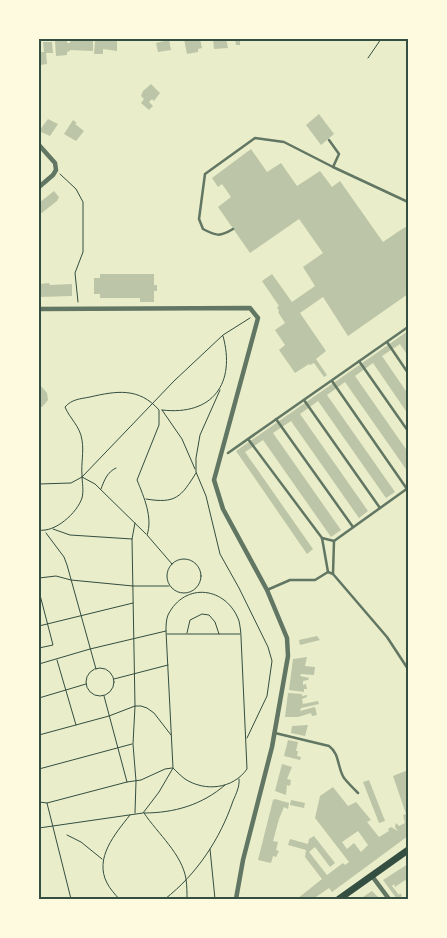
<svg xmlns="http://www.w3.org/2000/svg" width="447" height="938" font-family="Montserrat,sans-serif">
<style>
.building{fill:#bcc5a7;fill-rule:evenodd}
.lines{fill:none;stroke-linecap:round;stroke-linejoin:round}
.path{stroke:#344e41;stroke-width:1}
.service{stroke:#617663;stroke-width:2.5}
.minor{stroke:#617663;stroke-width:4.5}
.primary{stroke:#344e41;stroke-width:7}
.neatline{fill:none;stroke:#344e41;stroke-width:2}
</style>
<rect width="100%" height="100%" fill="#e9edc9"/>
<g class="building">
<path d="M184,39H200L202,48L198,49V52L187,54Z"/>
<path d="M213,39H226L228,48L214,49Z"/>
<path d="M235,39H249V40L240,41V45H236Z"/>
<path d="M67,40V43H70L71,40L93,41V51L70,50V51L67,52V55L56,56L55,41Z"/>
<path d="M169,40L171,50L158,52L156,43Z"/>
<path d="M95,41H117V51L103,49V54H94Z"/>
<path d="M43,42H52L53,53H46L47,64L40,65V52H44Z"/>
<path d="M151,84L160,93L154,101L152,99L149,102L153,106L149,110L141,103L144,99L141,96L143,91Z"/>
<path d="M319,114L334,134L321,145L306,125Z"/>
<path d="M48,119L58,124L50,136L39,131Z"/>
<path d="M73,120L77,123L75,124L84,131L76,141L64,134Z"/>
<path d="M251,149L267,172L281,163L297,186L320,171L332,187L340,181L383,242L405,227L408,231V294L348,336L323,297L300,313L326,351L316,359L327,375L324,377L314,363L310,365L309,364L295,373L279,350L285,345L275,330L285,323L278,312L279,311L277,307L279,306L262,281L272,274L292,302L315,286L303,267L323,253L299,219L250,253L218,207L231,197L222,184L218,187L212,178Z"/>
<path d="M54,191L59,197L57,201L39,215V203Z"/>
<path d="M100,274H154V285H157V291H154V302H140V298H100V294H94V278H100Z"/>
<path d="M49,283L50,285L72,284V296L39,297V284Z"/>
<path d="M408,331V356L400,344L382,356L408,394V414L373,363L355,376L408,452V472L345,382L327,395L395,492L386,498L318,401L300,414L368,511L359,518L291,421L273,433L341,530L331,537L263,440L245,452L313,549L307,554L236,451Z"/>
<path d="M40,385L47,393L48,400L42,407H39V387Z"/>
<path d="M317,636L320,640L300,645L299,640Z"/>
<path d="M307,657L305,666L315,667L314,675L301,674L300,676L309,678L308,680L303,681V685L306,684L307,689H304V692L289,690L293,659Z"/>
<path d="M288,693L302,694V696L307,695V697L302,699L303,704L318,701L319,704L301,708L300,711L315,707L317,715L312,716L311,713L298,717H285Z"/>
<path d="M308,725L305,736L291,733L292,726Z"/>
<path d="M288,740L298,742L296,751H298L297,756L301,757L300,760L284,756Z"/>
<path d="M282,764L292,767L287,779L291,780L290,786L287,785L286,795L275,791Z"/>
<path d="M408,770V785H406L408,792V836L332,892L329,888L313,899H297L322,879L305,857L306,850L288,845L290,839L308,844L309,839L314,836L335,863L330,867L315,847L309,852L327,875L343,863L345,865L349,862L315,818L320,796L333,787L348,806L356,802L371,820L367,822L379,837L389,831L388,829L391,827L398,831L395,827L396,823L399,826L405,823L403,815L406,814L393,776ZM358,831L368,845L361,852L354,843L347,849L342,842Z"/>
<path d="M369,780L385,821L379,823L363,782Z"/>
<path d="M275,799L289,803L288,809L284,807L279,819L273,841L278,842L276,850L279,851L276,857L273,856L271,863L258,860L273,800Z"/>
<path d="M291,800L305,803L304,808L290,805Z"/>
<path d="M408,864V884L405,880L395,887L394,884L392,886L399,895L400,893L402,896L397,899L383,880Z"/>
<path d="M372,891L378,897L375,899H360Z"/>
</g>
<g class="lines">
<g class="path">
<path d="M368,58L381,39"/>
<path d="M60,174L76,189L83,202V252L75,273L78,302"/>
<path d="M220,390L200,435L196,458V472L206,496L220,554L239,588L268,647L272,661L267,696L247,738"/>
<path d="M162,410L182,439L195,469"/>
<path d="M162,410C213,416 236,383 223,336"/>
<path d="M82,477L95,484L146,534"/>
<path d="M39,484L71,483L82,477L174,381L223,335L250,318"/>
<path d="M101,489C104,481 107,472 116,468"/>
<path d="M146,499C176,504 181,497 196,473"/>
<path d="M53,529L70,535L132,539"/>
<path d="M39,530C55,533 77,513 82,498C84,490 82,483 82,475C81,464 84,452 82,440C80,426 70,419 65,407C72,399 80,399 90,397C116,391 139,387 159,410V425L137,480C144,497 153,518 147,535L172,564"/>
<path d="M46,533L64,557L67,565L96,669"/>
<circle cx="184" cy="576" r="17"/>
<path d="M39,578L56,576L71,580L133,586H169"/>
<path d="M39,591L53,645L39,648"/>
<path d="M39,626L133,603"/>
<path d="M187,633L190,620L202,614L209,615L215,622L219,634"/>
<path d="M167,634H240"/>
<path d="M57,660L76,725"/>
<path d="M39,664L90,649L166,631"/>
<circle cx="100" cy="682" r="14"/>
<path d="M114,679L168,665"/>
<path d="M104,696L127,782"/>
<path d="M39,698L86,684"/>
<path d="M39,735L109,716L135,706H141L147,708L154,713L171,735"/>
<path d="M39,769L132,744"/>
<path d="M39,802L47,803L127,782L141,780L165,769L172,768"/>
<path d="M47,803L71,899"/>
<path d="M135,813L136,781L133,744L135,706L132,539L135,523"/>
<path d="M144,813C158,834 182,854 186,879C187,886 187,893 187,899"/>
<path d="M144,813C174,813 202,805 225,785"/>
<path d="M39,828L143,813L159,792L173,768L166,631C166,626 166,620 168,615C185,581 227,587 239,621C240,626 241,632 241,637L247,769C233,789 205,792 185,779C181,776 177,772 173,768"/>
<path d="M67,835L81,842L102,859"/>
<path d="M210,849L215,899"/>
<path d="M119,899C115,894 110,889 107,883C94,858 115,834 130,815"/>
<path d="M165,899C197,874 220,839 233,801C236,794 240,786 239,779"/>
</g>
<g class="service">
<path d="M329,140L339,154L333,167"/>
<path d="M233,229C220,237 216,236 203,229L199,219L205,174L255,138L284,142L333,167L408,202"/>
<path d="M387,342L408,373"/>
<path d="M359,361L408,431"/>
<path d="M332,381L407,489"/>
<path d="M304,400L380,508"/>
<path d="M276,419L353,527"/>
<path d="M248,439L322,538L328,572"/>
<path d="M228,453L408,327"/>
<path d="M322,538L334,541L408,488"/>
<path d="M333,574L334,541"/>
<path d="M267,590L290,580H315L328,572L333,574L387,637L408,669"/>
<path d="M275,733L329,746C340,754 337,767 344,778C348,783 353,788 358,793"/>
</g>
<g class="minor">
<path d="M39,145L55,163L56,170L53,175L39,187"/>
<path d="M39,309L250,308L258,318L214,480L223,509L267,590L287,638L288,656L272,747L243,860L236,899"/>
<path d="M372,876L389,899"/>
</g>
<path class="primary" d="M339,899L408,850"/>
</g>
<rect width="447" height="938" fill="none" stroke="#fefae0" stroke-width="80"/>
<rect x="40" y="40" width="367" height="858" class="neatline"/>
</svg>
